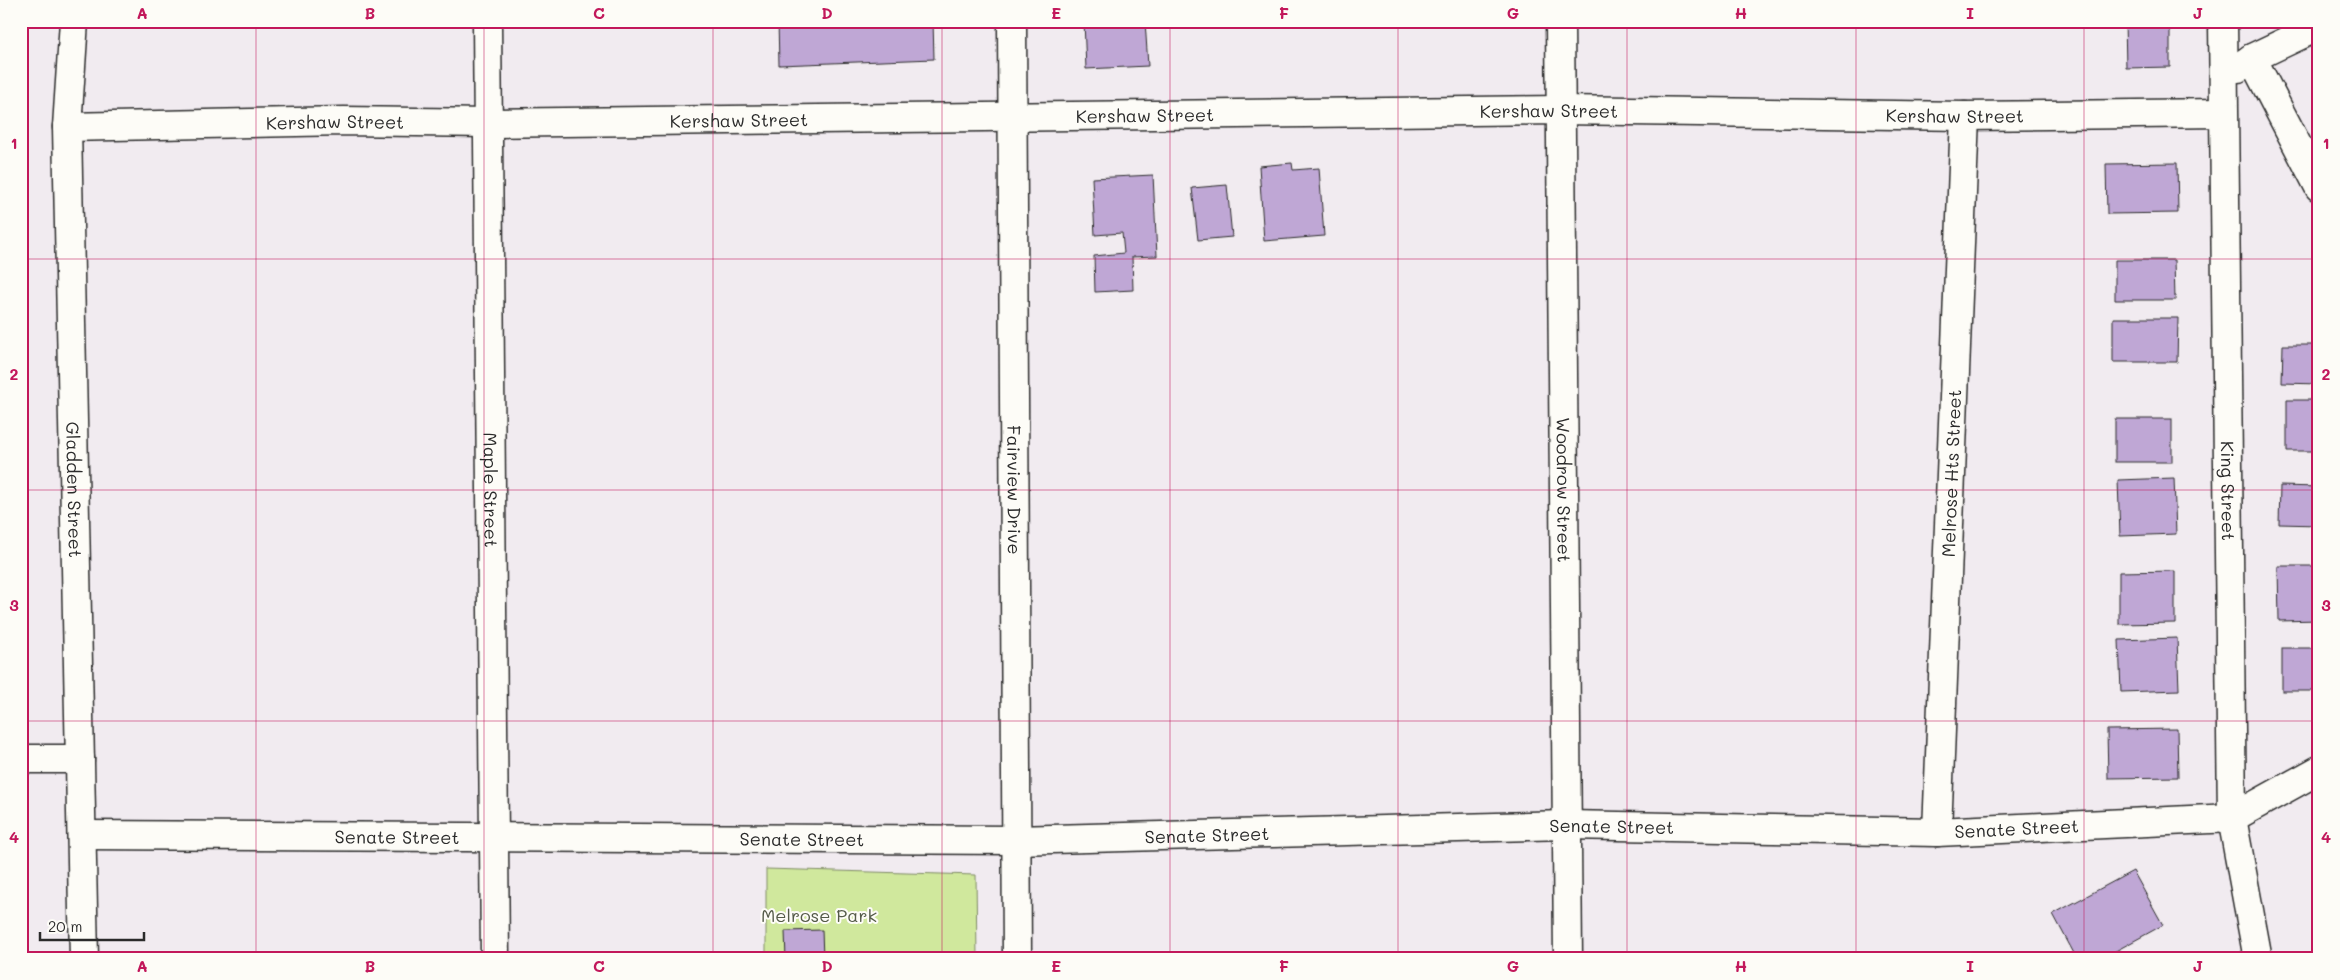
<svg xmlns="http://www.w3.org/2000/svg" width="2340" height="980" font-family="Mali,sans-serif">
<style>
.green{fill:#d0e89d;stroke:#7e8a64}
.building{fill:#bfa7d5;stroke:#2b2b2b}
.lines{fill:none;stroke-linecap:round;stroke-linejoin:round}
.street-casing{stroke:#2b2b2b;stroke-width:31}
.street{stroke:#fdfcf7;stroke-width:28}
.grid{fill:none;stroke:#c2185b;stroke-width:1;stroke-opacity:0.55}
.labels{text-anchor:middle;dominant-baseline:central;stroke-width:4;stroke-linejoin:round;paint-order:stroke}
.street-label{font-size:18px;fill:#2b2b2b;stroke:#fdfcf7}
.park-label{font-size:18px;fill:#545a48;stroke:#fdfcf7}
.neatline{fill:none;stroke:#c2185b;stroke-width:2}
.grid-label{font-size:16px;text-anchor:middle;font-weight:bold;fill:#c2185b}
</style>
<rect width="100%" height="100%" fill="#f1ebf0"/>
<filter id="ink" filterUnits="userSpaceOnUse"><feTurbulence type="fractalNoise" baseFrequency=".02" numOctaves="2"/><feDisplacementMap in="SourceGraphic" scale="10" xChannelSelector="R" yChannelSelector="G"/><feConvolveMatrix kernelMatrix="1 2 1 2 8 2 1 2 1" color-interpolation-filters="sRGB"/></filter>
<g filter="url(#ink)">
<path class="green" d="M766,869L976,875L977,959H766Z"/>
<g class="building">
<path d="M778,21H933L934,59L779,65Z"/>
<path d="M1084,21H1145L1148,66L1086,69Z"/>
<path d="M2125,21H2170V67L2126,68Z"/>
<path d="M1292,163L1293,170L1319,168L1324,236L1264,241L1259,166Z"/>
<path d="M2177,163L2178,213L2107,214L2106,164Z"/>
<path d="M1153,175L1157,256L1132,257L1133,290L1095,292L1094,256L1124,253L1122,233L1095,235L1092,178Z"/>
<path d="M1227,185L1232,237L1198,240L1192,188Z"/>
<path d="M2115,260H2174L2175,300H2115Z"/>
<path d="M2113,318H2178L2177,362H2113Z"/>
<path d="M2283,345H2319V384L2282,383Z"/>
<rect x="2287" y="400" width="32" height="51"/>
<rect x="2115" y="419" width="57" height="43"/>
<path d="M2174,478L2176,534L2120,536L2118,480Z"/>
<path d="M2280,486L2319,487V525L2279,524Z"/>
<path d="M2278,566H2319V620L2279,621Z"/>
<path d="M2175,571V623L2119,624V572Z"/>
<path d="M2177,638L2179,690L2121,692L2119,640Z"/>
<rect x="2282" y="648" width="37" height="43"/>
<path d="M2177,729L2178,777L2108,778L2107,730Z"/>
<path d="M2133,871L2163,925L2101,959H2077L2053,914Z"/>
<path d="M822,930L823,959H786L785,931Z"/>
</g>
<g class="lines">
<defs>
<g id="street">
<path id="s1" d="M74,21L67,127L84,959"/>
<path id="s2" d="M487,21L495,959"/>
<path id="s3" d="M1012,21L1017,959"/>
<path id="s4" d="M1560,21L1568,959"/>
<path id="s5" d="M2223,21L2232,818L2258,959"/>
<path d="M2252,58L2319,187"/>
<path d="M2238,68L2252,58L2319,26"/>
<path id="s6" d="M67,127L344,121L488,123L1561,110L1965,116L2223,113"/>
<path d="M21,759H80"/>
<path id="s7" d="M1937,832L1965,116"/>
<path id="s8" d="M83,835L1016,840L1567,825L1937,832L2232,818L2319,770"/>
</g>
</defs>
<use href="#street" class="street-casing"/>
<use href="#street" class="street"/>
</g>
</g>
<path class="grid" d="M256,21V959M484,21V959M713,21V959M942,21V959M1170,21V959M1398,21V959M1627,21V959M1856,21V959M2084,21V959M21,259H2319M21,490H2319M21,721H2319"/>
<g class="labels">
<g class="street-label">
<text stroke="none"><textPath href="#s6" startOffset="1482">Kershaw Street</textPath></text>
<text stroke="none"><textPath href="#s6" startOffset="1888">Kershaw Street</textPath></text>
<text stroke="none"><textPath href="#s6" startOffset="1078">Kershaw Street</textPath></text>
<text stroke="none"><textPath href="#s6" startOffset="672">Kershaw Street</textPath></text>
<text stroke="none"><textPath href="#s6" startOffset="268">Kershaw Street</textPath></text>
<text stroke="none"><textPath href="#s7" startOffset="359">Melrose Hts Street</textPath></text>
<text stroke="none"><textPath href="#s1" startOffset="469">Gladden Street</textPath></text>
<text stroke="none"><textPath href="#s2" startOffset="469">Maple Street</textPath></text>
<text stroke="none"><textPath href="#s3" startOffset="469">Fairview Drive</textPath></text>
<text stroke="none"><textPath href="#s4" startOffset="469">Woodrow Street</textPath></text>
<text stroke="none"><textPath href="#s5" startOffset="470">King Street</textPath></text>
<text stroke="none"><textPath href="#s8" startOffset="1529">Senate Street</textPath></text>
<text stroke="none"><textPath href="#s8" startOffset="1934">Senate Street</textPath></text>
<text stroke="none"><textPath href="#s8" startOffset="1124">Senate Street</textPath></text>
<text stroke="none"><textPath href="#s8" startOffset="314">Senate Street</textPath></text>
<text stroke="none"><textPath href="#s8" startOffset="719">Senate Street</textPath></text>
</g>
<g class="park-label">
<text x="819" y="915">Melrose Park</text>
</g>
</g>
<rect width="2340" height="980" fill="none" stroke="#fdfcf7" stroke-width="55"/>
<path d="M40 932v8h104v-8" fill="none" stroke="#2b2b2b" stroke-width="2.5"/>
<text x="48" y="932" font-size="15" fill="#2b2b2b" stroke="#fdfcf7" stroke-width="4" paint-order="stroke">20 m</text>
<rect x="28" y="28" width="2284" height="924" class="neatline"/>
<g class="grid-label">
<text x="142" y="19">A</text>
<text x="370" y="19">B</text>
<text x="599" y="19">C</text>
<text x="827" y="19">D</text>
<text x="1056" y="19">E</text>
<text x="1284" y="19">F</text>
<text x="1513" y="19">G</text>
<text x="1741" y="19">H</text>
<text x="1970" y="19">I</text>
<text x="2198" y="19">J</text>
<text x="14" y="149">1</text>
<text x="2326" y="149">1</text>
<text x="14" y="380">2</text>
<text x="2326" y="380">2</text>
<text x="14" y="611">3</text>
<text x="2326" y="611">3</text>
<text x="14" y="843">4</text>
<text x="2326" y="843">4</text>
<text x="142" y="972">A</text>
<text x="370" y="972">B</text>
<text x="599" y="972">C</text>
<text x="827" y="972">D</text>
<text x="1056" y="972">E</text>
<text x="1284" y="972">F</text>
<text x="1513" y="972">G</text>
<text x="1741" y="972">H</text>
<text x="1970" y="972">I</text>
<text x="2198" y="972">J</text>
</g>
</svg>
